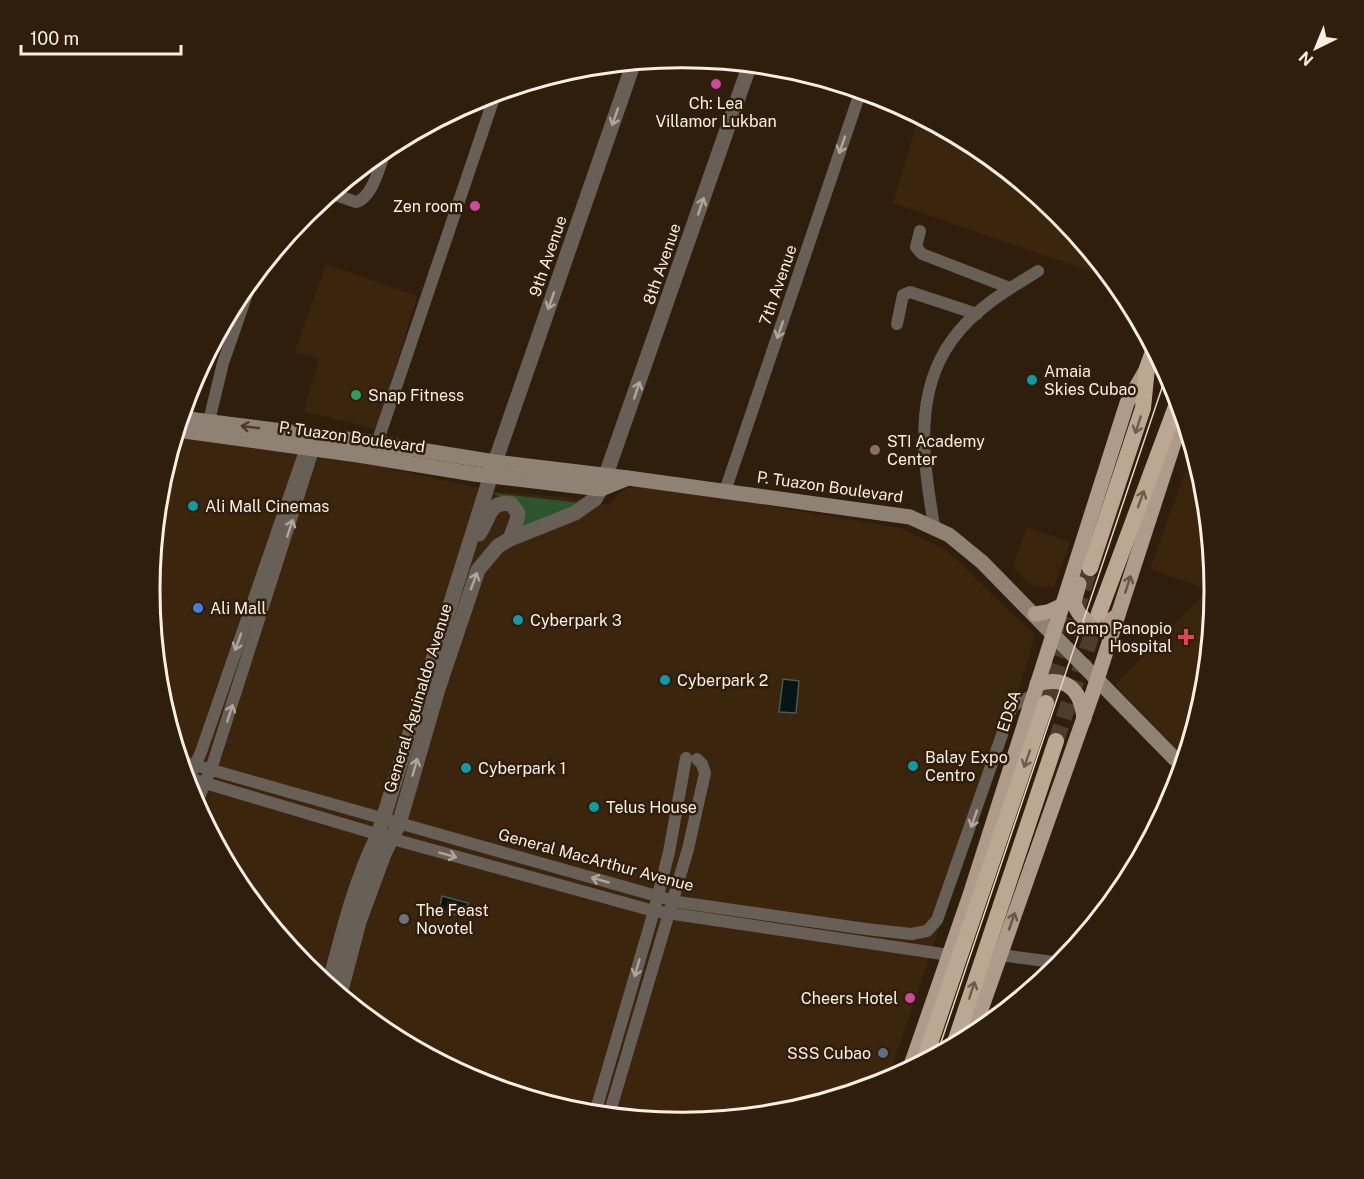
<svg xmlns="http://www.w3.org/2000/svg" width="1364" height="1179" font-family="'Public Sans',sans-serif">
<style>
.built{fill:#3b250d}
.green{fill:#2c552d}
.water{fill:#051616;stroke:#4e5754;stroke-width:1.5}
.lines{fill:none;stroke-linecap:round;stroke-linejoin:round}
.trunk-tunnel{stroke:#4e3d2d;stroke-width:16;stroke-dasharray:16 8;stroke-linecap:butt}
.minor{stroke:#685f56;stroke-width:12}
.tertiary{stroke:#685f56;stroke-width:15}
.secondary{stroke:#8f8173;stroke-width:15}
.primary{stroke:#ae9b89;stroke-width:15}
.trunk{stroke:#bca793;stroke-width:16}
.tram{stroke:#e2d5c9;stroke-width:1.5}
.oneway{stroke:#b1a69c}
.oneway2{stroke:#6f5c49}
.oneway3{stroke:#4c3c2c}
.oneway4{stroke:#695645}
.hotel-dot{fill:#d1479c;stroke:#301e0d;stroke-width:2}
.culture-dot{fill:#0f9aa8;stroke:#301e0d;stroke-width:2}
.leisure-dot{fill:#2e9e5b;stroke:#301e0d;stroke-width:2}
.education-dot{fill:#8d6e63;stroke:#301e0d;stroke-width:2}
.shop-dot{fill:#3f7fe0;stroke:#301e0d;stroke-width:2}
.health-dot{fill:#e0444e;stroke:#301e0d;stroke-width:2}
.worship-dot{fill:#6b7280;stroke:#301e0d;stroke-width:2}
.service-dot{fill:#5c6f8a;stroke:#301e0d;stroke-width:2}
.labels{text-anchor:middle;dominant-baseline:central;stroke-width:5;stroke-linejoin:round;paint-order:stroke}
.poi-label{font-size:16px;fill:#faeee3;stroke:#301e0d;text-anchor:start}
.street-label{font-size:16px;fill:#faeee3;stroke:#301e0d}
.rim{fill:none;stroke:#faeee3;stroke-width:3}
</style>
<rect width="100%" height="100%" fill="#301e0d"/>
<g class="built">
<path d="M919,115L978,147L1059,213L1113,279L893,203Z"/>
<path d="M326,264L417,296L377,429L304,412L319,359L295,352Z"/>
<path d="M175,436L354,461L498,492L575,498L609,505L617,495L628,488L641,487L770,506L900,528L943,548L954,557L1035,635L1002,745L887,1081L786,1112L682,1122L578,1112L478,1081L386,1032L305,966L239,885L190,793L160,693L150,589L160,485Z"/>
<path d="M1197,462L1204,486L1214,582L1207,589L1150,569L1185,473Z"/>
<path d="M1027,527L1070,542L1054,586L1038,587L1029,584L1013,567Z"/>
<path d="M1214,584L1204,694L1183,758L1115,685Z"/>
</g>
<path class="green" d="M493,493L581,503L518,532V506Z"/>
<g class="water">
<path d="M783,679L799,681L796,713L779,712Z"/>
<path d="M442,896L468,903L464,917L439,910Z"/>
</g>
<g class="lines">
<g class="trunk-tunnel">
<path d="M1046,703L1090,568"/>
<path d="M1056,741L1099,613"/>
</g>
<g class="minor">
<path d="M330,193L356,202C373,198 381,162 387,146"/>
<path d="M920,231L916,247L922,254L1010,288"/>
<path d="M897,324L903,295L910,292L977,314"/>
<path d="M207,429L223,363L253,277"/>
<path d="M377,443L496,92"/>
<path d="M725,491L861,90"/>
<path d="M934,526C924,464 912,395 952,340C973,310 1007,290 1038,271"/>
<path d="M180,761L678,902L866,929L911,934L927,931L937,920L1011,709L1019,702L1033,695"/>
<path d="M192,772L201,752L306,448L307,440"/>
<path d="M185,777L400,841L654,911L949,955"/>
<path d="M196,805L213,763L316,441"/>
<path d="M1000,955L1061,963"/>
<path d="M595,1113L654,911L669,852L686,758"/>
<path d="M609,1115L688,849L705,773L702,764L697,759"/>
</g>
<g class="tertiary">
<path d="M479,534C490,519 488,500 511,504L518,513L517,520L510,539"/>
<path d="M329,985C342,935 355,881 378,835L495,462L634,62"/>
<path d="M340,994L359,922L384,854L399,824L438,689L478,570L498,546L510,539L575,513L595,499L601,489L750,64"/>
</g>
<g class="secondary">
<path d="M180,418L377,443L495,462L628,478L910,517L949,535L982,562L1174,758L1183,764"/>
<path d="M177,430L358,455L474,474L601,489L628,478"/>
</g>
<g class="primary">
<path d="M1079,584L1074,602C1079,624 1102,629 1118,615"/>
<path d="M1035,614L1048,612L1063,605"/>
<path d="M1037,684C1067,675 1081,690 1084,719"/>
<path d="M972,1035L1092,695L1183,415"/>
<path d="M910,1068L970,895L1127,403L1146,370"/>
</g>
<g class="trunk">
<path d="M1090,568L1143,408L1147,368L1154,349"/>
<path d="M1099,613L1178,401"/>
<path d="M954,1045L1056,741"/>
<path d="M924,1061L1046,703"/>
</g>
<path class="tram" d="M937,1054L1167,373"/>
</g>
<defs><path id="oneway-shaft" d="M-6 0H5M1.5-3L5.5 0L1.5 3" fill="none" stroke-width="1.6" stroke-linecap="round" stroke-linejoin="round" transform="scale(1.5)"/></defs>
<g class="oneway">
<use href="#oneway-shaft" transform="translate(615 117) rotate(109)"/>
<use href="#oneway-shaft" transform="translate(842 145) rotate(109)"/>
<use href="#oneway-shaft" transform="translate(701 206) rotate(-71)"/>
<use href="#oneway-shaft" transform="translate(551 301) rotate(109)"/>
<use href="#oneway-shaft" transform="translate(780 330) rotate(109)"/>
<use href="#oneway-shaft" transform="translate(637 390) rotate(-71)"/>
<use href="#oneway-shaft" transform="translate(290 528) rotate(-72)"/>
<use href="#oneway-shaft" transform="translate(474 581) rotate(-70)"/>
<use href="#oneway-shaft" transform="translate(238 642) rotate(110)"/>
<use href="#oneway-shaft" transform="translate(230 713) rotate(-72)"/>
<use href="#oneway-shaft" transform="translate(415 767) rotate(-74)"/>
<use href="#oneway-shaft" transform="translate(974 819) rotate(109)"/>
<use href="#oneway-shaft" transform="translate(448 855) rotate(15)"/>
<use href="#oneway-shaft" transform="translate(600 880) rotate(-164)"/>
<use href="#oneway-shaft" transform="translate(637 968) rotate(106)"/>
</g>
<g class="oneway2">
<use href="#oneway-shaft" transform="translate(1138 425) rotate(108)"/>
<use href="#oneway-shaft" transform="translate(1141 499) rotate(-70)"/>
<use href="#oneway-shaft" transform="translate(1027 759) rotate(109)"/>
<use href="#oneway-shaft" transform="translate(972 990) rotate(-72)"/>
</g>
<use class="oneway3" href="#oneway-shaft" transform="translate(250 427) rotate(-172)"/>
<g class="oneway4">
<use href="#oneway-shaft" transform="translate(1128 584) rotate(-72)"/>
<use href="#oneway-shaft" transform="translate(1012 921) rotate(-71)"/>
</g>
<g class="hotel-dot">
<circle cx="716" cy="84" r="6"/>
<circle cx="475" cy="206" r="6"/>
<circle cx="910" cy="998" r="6"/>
</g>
<g class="culture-dot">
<circle cx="1032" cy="380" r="6"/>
<circle cx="193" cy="506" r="6"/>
<circle cx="518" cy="620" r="6"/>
<circle cx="665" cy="680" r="6"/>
<circle cx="913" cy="766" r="6"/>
<circle cx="466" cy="768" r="6"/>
<circle cx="594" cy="807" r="6"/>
</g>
<circle class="leisure-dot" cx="356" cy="395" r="6"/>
<circle class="education-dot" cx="875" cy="450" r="6"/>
<circle class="shop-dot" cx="198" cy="608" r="6"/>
<path class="health-dot" d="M1183 628h6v6h6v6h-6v6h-6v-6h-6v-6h6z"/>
<circle class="worship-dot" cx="404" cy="919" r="6"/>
<circle class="service-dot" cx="883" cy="1053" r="6"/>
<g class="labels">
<g class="poi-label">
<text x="716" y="103" text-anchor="middle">Ch: Lea<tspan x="716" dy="18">Villamor Lukban</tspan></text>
<text x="463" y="206" text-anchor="end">Zen room</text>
<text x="1044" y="371">Amaia<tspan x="1044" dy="18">Skies Cubao</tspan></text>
<text x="368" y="395">Snap Fitness</text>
<text x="887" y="441">STI Academy<tspan x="887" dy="18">Center</tspan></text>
<text x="205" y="506">Ali Mall Cinemas</text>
<text x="210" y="608">Ali Mall</text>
<text x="530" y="620">Cyberpark 3</text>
<text x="1172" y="628" text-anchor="end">Camp Panopio<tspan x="1172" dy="18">Hospital</tspan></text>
<text x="677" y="680">Cyberpark 2</text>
<text x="925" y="757">Balay Expo<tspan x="925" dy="18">Centro</tspan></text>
<text x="478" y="768">Cyberpark 1</text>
<text x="606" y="807">Telus House</text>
<text x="416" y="910">The Feast<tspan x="416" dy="18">Novotel</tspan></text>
<text x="898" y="998" text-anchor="end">Cheers Hotel</text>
<text x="871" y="1053" text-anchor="end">SSS Cubao</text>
</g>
<g class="street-label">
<text transform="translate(548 256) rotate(-71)">9th Avenue</text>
<text transform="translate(662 264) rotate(-71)">8th Avenue</text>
<text transform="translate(778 285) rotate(-71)">7th Avenue</text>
<text transform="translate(352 437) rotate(8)">P. Tuazon Boulevard</text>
<text transform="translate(830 487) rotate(8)">P. Tuazon Boulevard</text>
<text transform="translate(418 698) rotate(-73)">General Aguinaldo Avenue</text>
<text transform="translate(1009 711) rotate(-72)">EDSA</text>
<text transform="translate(596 860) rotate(15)">General MacArthur Avenue</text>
</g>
</g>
<path d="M0 0H1364V1179H0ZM160 590a522 522 0 1 1 1044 0a522 522 0 1 1-1044 0Z" fill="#301e0d" fill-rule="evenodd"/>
<path class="rim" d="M160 590a522 522 0 1 1 1044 0a522 522 0 1 1-1044 0Z"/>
<g transform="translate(1316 48) rotate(223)" stroke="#301e0d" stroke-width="4.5" paint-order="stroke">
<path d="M0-4.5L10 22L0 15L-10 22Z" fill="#faeee3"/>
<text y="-9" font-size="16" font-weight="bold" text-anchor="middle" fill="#faeee3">N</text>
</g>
<path d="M21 45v9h160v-9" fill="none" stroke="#faeee3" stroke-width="3"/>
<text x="30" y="45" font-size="18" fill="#faeee3" stroke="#301e0d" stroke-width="4.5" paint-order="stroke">100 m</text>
</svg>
